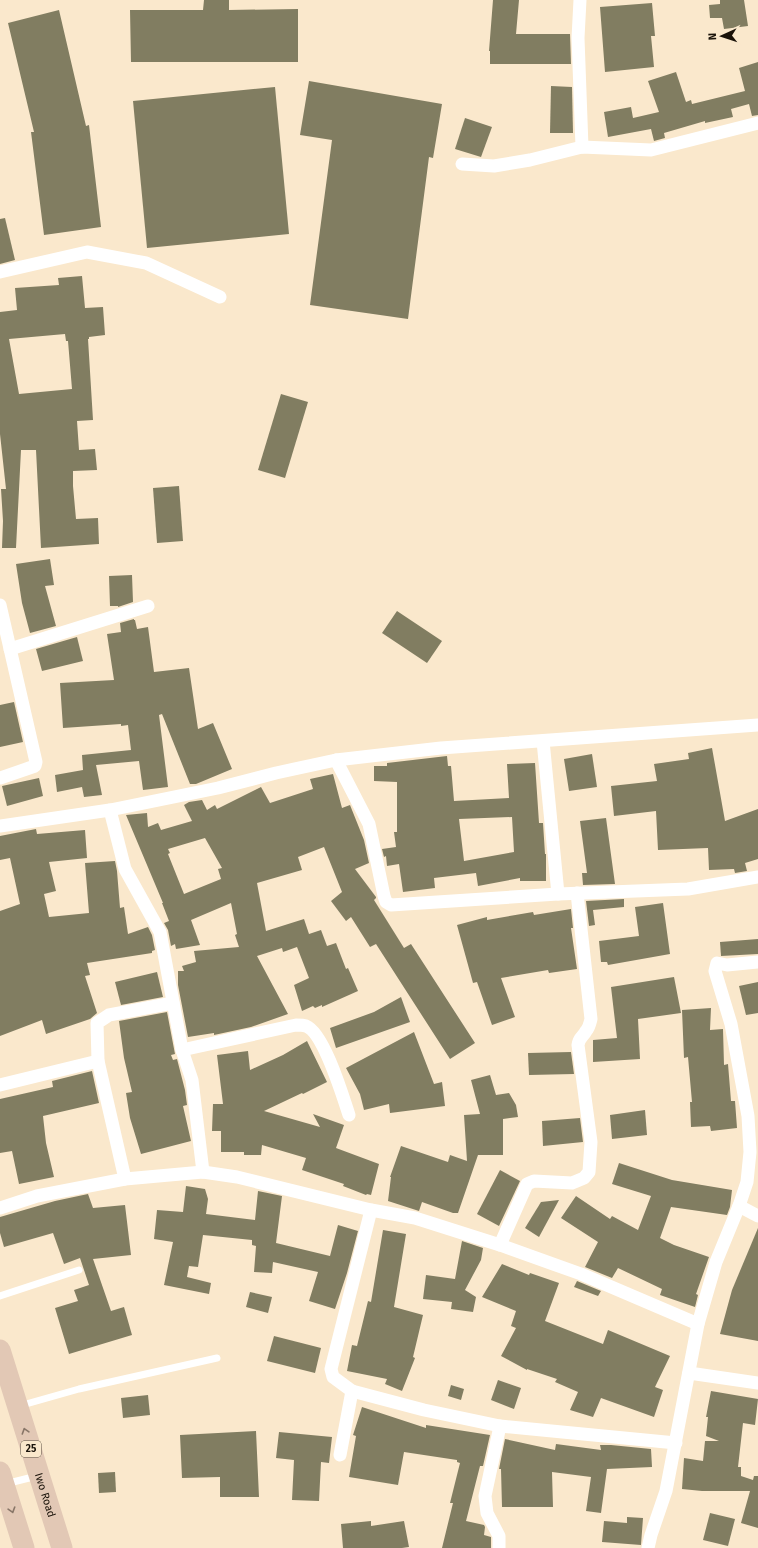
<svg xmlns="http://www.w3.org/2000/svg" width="758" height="1548" font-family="'Fira Sans',sans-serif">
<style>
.building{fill:#817d61;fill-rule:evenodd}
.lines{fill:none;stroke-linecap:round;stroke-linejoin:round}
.lane{stroke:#fff;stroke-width:7}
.street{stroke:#fff;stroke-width:13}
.primary{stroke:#e2c8b5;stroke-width:21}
.oneway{stroke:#887668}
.labels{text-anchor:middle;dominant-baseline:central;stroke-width:4;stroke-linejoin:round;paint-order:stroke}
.shield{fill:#fae8cc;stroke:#5c5244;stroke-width:1}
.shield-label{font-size:10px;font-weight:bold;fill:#191209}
.street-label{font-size:11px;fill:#191209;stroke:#fae8cc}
</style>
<rect width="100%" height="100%" fill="#fae8cc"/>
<g class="building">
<path d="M204,0H229V10L298,9V62H131L130,10H203Z"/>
<path d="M493,0H519L516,34H570L571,64H490V51H489Z"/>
<path d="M720,0H744L748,26L724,29L722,18H710L709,5L720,4Z"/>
<path d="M652,3L655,36H651L654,67L605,72L600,7Z"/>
<path d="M59,10L86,126L89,125L101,227L44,235L31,132H34L8,23Z"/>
<path d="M758,62V115L752,116L749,104L731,109L733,117L705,123V121L664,133L665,138L654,141L651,129L608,137L604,112L631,107L633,118L659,112L648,81L676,72L686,102L691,100L692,104L745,91L739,68Z"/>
<path d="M309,81L442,104L433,158L429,157L408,319L310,305L332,140L300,135Z"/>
<path d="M551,86L572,87L573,133H550Z"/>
<path d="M275,87L289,234L147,248L133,101Z"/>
<path d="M465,118L492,127L481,157L455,149Z"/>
<path d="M5,218L15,260L0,264V219Z"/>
<path d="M82,276L85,308L103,307L105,335L89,337V339H88L93,420L77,421L79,450L95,449L97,470L73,471V486L76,519L98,518L99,544L41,548L36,450H21L16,548H2L3,521L1,489H6L0,434V312L17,310L15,288L59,285L58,278ZM65,334L66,341H68L72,389L19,394L9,339Z"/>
<path d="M281,394L308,402L285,478L258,470Z"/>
<path d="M179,486L183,541L157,543L153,488Z"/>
<path d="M50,559L54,585L45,586L56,626L30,633L22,603L16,564Z"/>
<path d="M132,575L133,602L118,607V606H110L109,576Z"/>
<path d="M397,611L442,641L427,663L382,633Z"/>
<path d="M134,619V620H135L137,629L148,627L154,672L189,668L198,729L213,723L232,769L196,784H190L162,714L159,715L168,787L143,790L139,761L96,765L102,795L84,797L82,787L57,792L55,775L83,770L82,755L131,750L128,725L121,726V724L63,728L60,683L114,680L107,634L121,632L120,623Z"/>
<path d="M77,637L83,661L42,671L36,649Z"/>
<path d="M14,702L23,742L0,747V705Z"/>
<path d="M712,748L725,821L758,809V859L745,863L747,871L735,873L734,869L709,870L708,848L658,850L656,811L614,816L611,786L657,781L654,764L689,759L688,753Z"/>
<path d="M592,754L597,787L569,791L564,759Z"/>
<path d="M447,756L448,766H451L454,801L509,798L507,764L535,763L539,823H543L545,854H546V881H520V878L478,886L476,873L434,878L435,888L403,892L399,864L387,866L386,856L384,857L382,849L396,847L394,832H397V782L374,781V766H387V763ZM512,817L514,852L464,861L459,819Z"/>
<path d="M333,774L342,808L350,805L364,840L369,863L355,869L376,897V898L374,900L404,948L411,944L475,1043L450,1059L376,944L370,947L351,917L346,921L331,901L342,892L324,847L298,857L302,870L257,883L266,931L304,919L309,934L321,930L327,946L336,943L346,969L348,968L358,991L322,1007V1005L315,1008L313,1006L302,1011L294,985L309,978L297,947L283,952L282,948L257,956L288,1014L251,1027L214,1035V1033L188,1037L178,985V971H184L182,966L196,962L194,951L239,947L235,935L237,934L231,903L191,920L200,945L176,949L175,944L171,946L168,930L164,923L169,921L162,903H163L126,815L147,813L148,827L158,823L161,830L192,821L184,805L189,802L202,800L207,810L215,805L217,809L261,787L270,803L313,789L310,779ZM205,838L222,868L218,869L221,879L184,894L168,854L170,853L168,849Z"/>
<path d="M39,778L43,796L7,806L2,786Z"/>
<path d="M606,818L615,884L583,885L582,873H587L580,821Z"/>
<path d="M36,829L37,834L85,830L87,858L49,862L56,891L44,894L49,917L89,913L85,863L115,861L117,871L120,908L124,907L128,934L148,927L152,935L155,950L152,951V953L87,963L90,975L85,976L97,1013L90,1019L46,1034L42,1020L0,1036V911L20,904L10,858L0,860V836Z"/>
<path d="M624,899V907L593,910L595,925L589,926L586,901Z"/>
<path d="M663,903L670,954L608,965L607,962H601L599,941L639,936L635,907Z"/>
<path d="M571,909L573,928H571L577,969L549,973L548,970L501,978L515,1017L492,1025L477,982L473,983L457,925L487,917V920L533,912L534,915Z"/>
<path d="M758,939V954L721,956L720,942Z"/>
<path d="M157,972L163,997L121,1005L115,982Z"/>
<path d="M674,977L681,1013L638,1019L640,1059L593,1062V1040L617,1038L611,987Z"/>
<path d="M758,982V1013L746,1015L739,986Z"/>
<path d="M401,997L410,1022L336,1048L330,1028L374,1012Z"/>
<path d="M711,1008L710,1030L723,1029L724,1065L728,1064L731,1101H735L737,1128L711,1131L710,1126L691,1127L690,1102H692L688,1057L684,1058L682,1010Z"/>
<path d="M167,1012L175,1054L171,1055L173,1060L177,1059L185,1090L187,1105L183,1106L191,1141L141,1154L130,1118L126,1093L132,1092L124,1058L119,1021Z"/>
<path d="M414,1032L434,1084L442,1082L445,1106L390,1113L389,1104L364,1110L360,1094L346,1068Z"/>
<path d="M307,1041L327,1082L303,1094L302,1093L264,1111L320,1127L313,1114L344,1125L336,1148L379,1164L371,1195L367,1194L366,1195L343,1186L344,1184L302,1170L306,1158L262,1145L261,1155H244V1152H221V1131H212L213,1104H223L217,1055L248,1051L250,1070L283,1055Z"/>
<path d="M571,1052L574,1074L529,1075L528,1053Z"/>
<path d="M92,1071L99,1103L43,1116L46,1143L54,1177L19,1184L12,1151L0,1153V1099L53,1087L52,1081Z"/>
<path d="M490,1075L496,1095L509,1093L516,1105L518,1117L503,1119V1155H478L458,1213H453L422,1202L419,1211L388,1201L391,1177H390L401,1146L448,1162L450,1155L467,1161L464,1115L480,1114L471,1080Z"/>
<path d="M645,1110L647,1135L612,1139L610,1115Z"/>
<path d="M580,1118L583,1142L543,1146L542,1121Z"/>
<path d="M619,1163L672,1180L732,1190L730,1207L727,1215L671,1207L660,1238L674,1245L709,1257L696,1294L698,1295L695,1307L660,1295L662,1289L618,1268L612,1278L585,1267L598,1242L561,1218L576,1196L610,1219L612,1216L638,1230L651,1196L612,1184Z"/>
<path d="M500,1170L520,1181L499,1226L477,1214Z"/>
<path d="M186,1186L205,1189L208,1199L206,1214L255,1220L258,1191L282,1196L276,1243L330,1256L338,1225L358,1231L347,1273L335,1309L309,1301L318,1272L273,1262L272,1273L254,1272L256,1246L252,1245V1240L203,1235L198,1267L189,1266L187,1277L211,1283L209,1294L164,1285L173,1242L154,1239L157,1210L183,1212Z"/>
<path d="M88,1194L93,1208L125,1205L131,1255L93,1259L111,1311L124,1307L132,1335L69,1354L55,1308L78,1301L74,1290L89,1285L80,1258L64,1264L53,1233L4,1247L0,1233V1217L55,1201Z"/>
<path d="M559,1200L539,1237L525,1228L541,1202Z"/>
<path d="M758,1228V1341L720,1334L732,1290Z"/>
<path d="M383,1230L406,1234L394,1307L423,1315L413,1357L415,1358L402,1391L385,1384L387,1379L347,1371L352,1345L357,1346L368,1301L371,1302Z"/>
<path d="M462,1241L483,1248L481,1260L465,1290L476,1297L473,1312L451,1309L452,1302L423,1299L426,1275L455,1279Z"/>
<path d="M502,1264L529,1275L530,1273L559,1283L545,1321L603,1344L608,1330L670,1356L655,1387L663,1390L654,1417L601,1398L593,1417L570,1410L578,1392L555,1382L557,1379L527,1369V1370L501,1356L516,1328L511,1326L516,1311L482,1297Z"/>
<path d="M577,1281L601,1291L598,1296L574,1287Z"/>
<path d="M250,1292L272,1297L268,1313L246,1307Z"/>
<path d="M274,1336L321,1348L315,1373L267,1361Z"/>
<path d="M498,1380L521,1388L514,1409L491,1400Z"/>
<path d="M451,1385L464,1389L461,1400L448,1396Z"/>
<path d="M711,1391L758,1399L755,1425L743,1423L738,1467H741V1476L753,1480L754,1476H758V1528L741,1523L750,1491H702L682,1489L684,1458L703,1461L705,1441H719L706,1436L708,1417H706Z"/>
<path d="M148,1395L150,1415L123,1418L121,1398Z"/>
<path d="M362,1407L426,1428V1425L490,1435L483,1466H480L466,1521L484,1525L485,1527L484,1535L491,1537V1548H442L453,1503H450L460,1463L457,1462V1460L404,1452L398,1485L349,1477L356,1436L353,1435Z"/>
<path d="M256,1431L259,1497H220V1477L182,1478L180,1435Z"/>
<path d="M279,1432L332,1437L329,1463L321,1462L319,1501L292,1500L294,1460L276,1458Z"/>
<path d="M505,1439L555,1450L556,1444L601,1450L600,1445H611L651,1449L652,1467L607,1469L601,1513L586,1511L591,1477L552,1472L553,1507H502L501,1469H499Z"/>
<path d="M115,1472L116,1492L99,1493L98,1473Z"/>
<path d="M710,1513L735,1519L728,1546L703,1540Z"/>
<path d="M627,1517L643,1518L641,1545L602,1542L604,1521L627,1523Z"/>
<path d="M371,1521V1526L404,1521L409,1547L402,1548H343L341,1524Z"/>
</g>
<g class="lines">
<g class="lane">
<path d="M0,1296L79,1270"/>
<path d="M19,1406L79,1389L217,1358"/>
<path d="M5,1484L37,1476"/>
</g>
<g class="street">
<path d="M580,0L578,38L582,147"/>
<path d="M462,164L494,166L530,160L582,147L651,150L758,123"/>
<path d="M0,272L87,252L146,263L220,297"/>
<path d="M0,605L36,762L35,766L0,778"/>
<path d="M10,649L148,606"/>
<path d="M543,741L558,894"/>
<path d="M336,760L369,824L384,896L386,902L391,905L558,894L688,889L758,877"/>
<path d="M110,810L125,869L160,932L182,1050L192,1080L203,1172"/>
<path d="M0,826L110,810L218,788L276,773L336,760L441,748L758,725"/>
<path d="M182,1050L296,1025C299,1025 303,1025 306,1026C324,1033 343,1097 349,1115"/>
<path d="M0,1085L98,1061"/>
<path d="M125,1179L98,1061L97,1023L109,1015L173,1003"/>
<path d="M739,1206L758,1216"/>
<path d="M0,1208L37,1196L125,1179L203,1172L237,1177L371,1210L415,1218L500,1245L581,1274L698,1324"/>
<path d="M500,1245L527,1184L534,1181L572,1183L584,1178L589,1172L591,1142L578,1045C579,1037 583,1037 586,1031C589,1028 590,1023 591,1019L577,893"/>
<path d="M689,1373L758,1383"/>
<path d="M352,1391L424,1410L500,1426L676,1443"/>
<path d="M340,1455L352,1391L333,1377L331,1369L371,1210"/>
<path d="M499,1548V1536L487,1513L485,1496L500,1426"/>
<path d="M648,1548L651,1535L666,1491L698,1324L716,1262L739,1206L747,1182L750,1152L748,1116L731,1024L715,971L717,963L727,965L758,962"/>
</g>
<g class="primary">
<path id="s1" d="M0,1350L62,1548"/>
<path d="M0,1472L24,1548"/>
</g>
</g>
<defs><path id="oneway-chevron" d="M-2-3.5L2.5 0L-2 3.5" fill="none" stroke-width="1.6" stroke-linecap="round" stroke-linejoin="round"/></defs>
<g class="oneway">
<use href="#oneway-chevron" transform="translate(25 1431) rotate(-108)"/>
<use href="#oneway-chevron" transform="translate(12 1510) rotate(73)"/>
</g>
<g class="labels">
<rect class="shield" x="21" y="1441" width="20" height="16" rx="3"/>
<g class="shield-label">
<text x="31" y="1449">25</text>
</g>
<g class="street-label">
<text stroke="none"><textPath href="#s1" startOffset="152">Iwo Road</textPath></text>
</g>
</g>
<g transform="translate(722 36) rotate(267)" stroke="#fae8cc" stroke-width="3" paint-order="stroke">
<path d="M0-3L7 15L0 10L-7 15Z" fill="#191209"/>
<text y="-6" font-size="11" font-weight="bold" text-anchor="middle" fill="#191209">N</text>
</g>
</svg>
